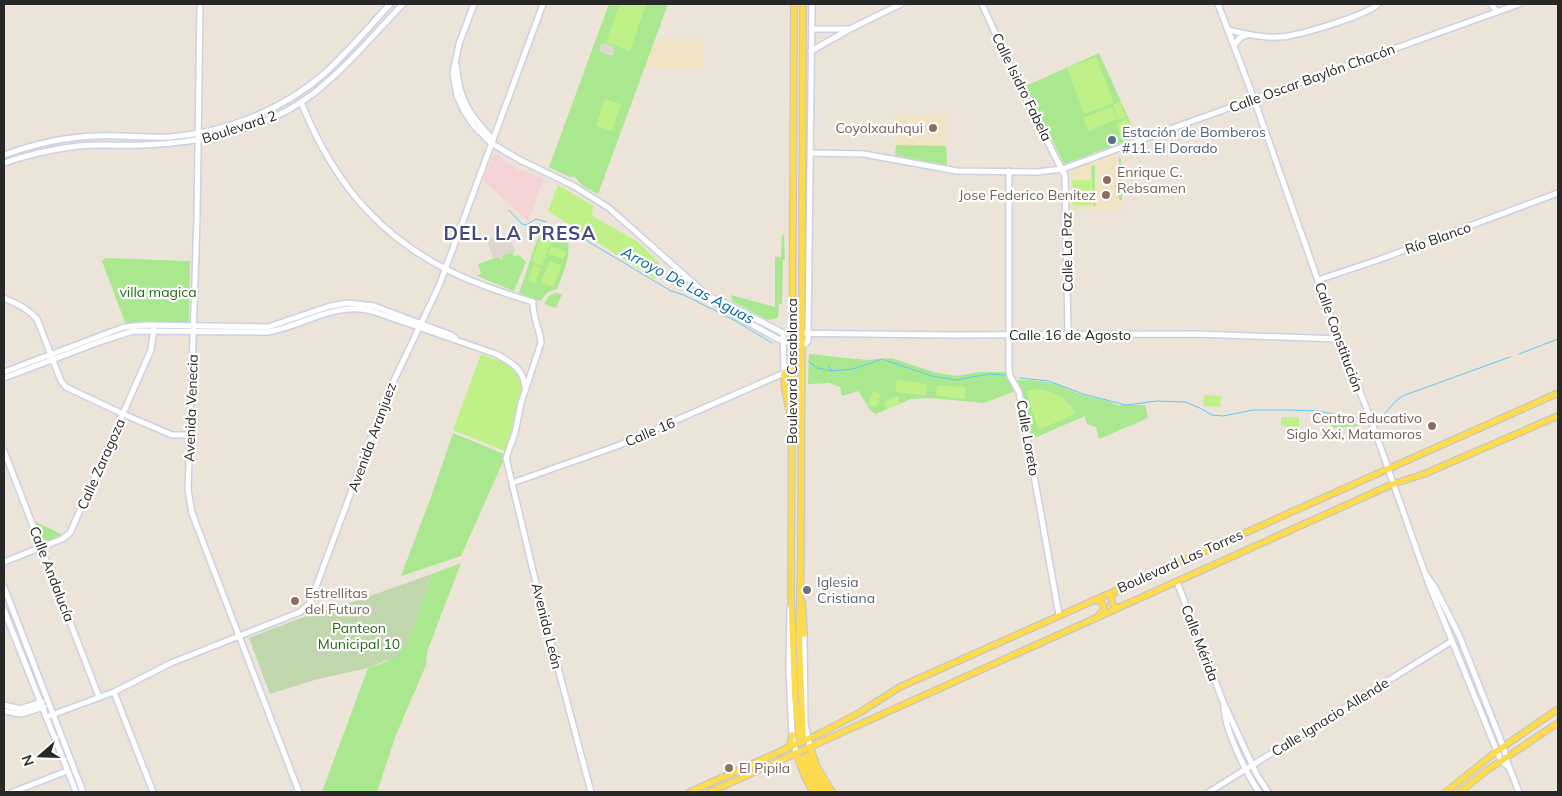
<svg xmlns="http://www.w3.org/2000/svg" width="1562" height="796" font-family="Mulish,sans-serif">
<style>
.education{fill:#f0e4c5}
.medical{fill:#f4d3d4}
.green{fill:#a9e88e}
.cemetery{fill:#c0d7ad}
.pitch{fill:#c0f189}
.plaza{fill:#dcd7cf}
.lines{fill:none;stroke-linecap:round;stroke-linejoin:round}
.stream{stroke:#60c9f9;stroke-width:1}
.secondary-casing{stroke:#cdd0e3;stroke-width:8}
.primary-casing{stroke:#c7c7c7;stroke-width:8}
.secondary{stroke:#fff;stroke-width:5}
.primary{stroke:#fddb4c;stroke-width:5.5}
.education-dot{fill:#8d6e63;stroke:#fff;stroke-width:2}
.service-dot{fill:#5c6f8a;stroke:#fff;stroke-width:2}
.worship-dot{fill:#6b7280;stroke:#fff;stroke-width:2}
.labels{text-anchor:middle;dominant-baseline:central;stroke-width:4.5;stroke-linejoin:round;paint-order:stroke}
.street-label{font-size:14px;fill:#282828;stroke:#fff}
.education-label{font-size:14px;fill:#785e54;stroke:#fff;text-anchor:end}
.service-label{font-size:14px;fill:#4e5e75;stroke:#fff;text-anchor:start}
.park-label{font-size:14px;fill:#216a13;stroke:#fff}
.worship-label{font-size:14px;fill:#5b616d;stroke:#fff;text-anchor:start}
.water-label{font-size:15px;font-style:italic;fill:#0264a2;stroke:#fff}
.district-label{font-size:19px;font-weight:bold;letter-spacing:1px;fill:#454c7c;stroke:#fff}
</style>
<rect width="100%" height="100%" fill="#ece4d8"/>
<g class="education">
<path d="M655,39L704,40V69L644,68Z"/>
<path d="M895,116H947L946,146L896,145Z"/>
<path d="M1115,154L1121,159L1122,210L1070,209L1071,170Z"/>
</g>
<path class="medical" d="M497,154L518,170H522L544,179L528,221L483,180L492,157Z"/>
<g class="green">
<path d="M609,4H668L598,194L583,186L574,176L570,177L549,167Z"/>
<path d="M1099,53L1137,137L1064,164L1026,86Z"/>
<path d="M896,145L946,146L947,165L923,161L895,155Z"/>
<path d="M1119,156L1121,159L1122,200H1120L1114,185H1119Z"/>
<path d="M1095,165C1095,177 1094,197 1096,206H1093L1091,166Z"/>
<path d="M541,233L568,240C571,257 563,273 557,289L548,292L540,301L519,293C527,273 531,252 541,233Z"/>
<path d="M782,234L784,236L785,259L783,260L782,304H779L778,318L768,320L732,301L731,295L775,307V257H781Z"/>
<path d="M513,252V256L519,255L526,262L514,291L477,276L481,273L478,264L498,257L500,260L503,259L502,256Z"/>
<path d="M105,258L190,261L189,324L126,325L102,261Z"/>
<path d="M556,293L562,294L556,308L544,304L549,296Z"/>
<path d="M809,354L866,360L891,358L933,372L957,376L979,372H1005L1013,385L1015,391L984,403L929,398L911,399L876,414L871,411L858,391L842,396L840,387L829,383L808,384Z"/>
<path d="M1017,380H1031L1053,383L1082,395L1107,401L1118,405H1145L1148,418L1099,439L1096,427L1087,424L1085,416L1032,439L1022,390Z"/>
<path d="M1321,418L1353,422L1359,426L1334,428Z"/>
<path d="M453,433L506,455L461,556L401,576L431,497Z"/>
<path d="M34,521L63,535L43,543Z"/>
<path d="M461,563L427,652L426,665L396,735L377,792H322L368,668L386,662L408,643L432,574Z"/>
</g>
<path class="cemetery" d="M432,574L408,643L397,656L368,668L318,679L270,694L249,638L314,613L330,610Z"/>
<g class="pitch">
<path d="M620,4H646L630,51L606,42Z"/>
<path d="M1096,57L1114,103L1084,114L1067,68Z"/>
<path d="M605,99L621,104L612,131L596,126Z"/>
<path d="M1121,102L1126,117L1118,120L1113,105Z"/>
<path d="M1112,107L1117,119L1088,131L1083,118Z"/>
<path d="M1127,119L1133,130L1125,135L1133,132L1135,137L1123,141L1116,124Z"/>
<path d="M1072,180H1091L1092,205L1073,206Z"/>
<path d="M558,185L594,206L591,215L638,242L659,263L658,274L655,279L548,211Z"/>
<path d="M547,236L552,240L542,265L536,264L532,260L541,237Z"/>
<path d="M551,246L566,252L563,259L548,254Z"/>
<path d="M550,261L562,266L553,287L541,282Z"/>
<path d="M534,265L541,268L535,283L528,280Z"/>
<path d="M481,354L507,363L520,375L523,385L515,424L507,452L453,430Z"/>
<path d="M897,380L927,384L925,395L896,392Z"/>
<path d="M937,385L966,387L965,399L936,396Z"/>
<path d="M1038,389C1056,392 1067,398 1076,414L1040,429L1037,426L1026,391Z"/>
<path d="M873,391L881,394L876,407L868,405Z"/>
<path d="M1204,395L1221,396L1220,407L1203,406Z"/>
<path d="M898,396L900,404L886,409L884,402Z"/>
<path d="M1281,417H1299V427L1281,426Z"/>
</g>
<g class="plaza">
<path d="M605,43L612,46L615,50L613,55H608L600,51V45Z"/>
<path d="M508,232L515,251L502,256L503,259L500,260L498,257L493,258L487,240Z"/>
</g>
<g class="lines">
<g class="stream">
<path d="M509,210L522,224L526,225L536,219L546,222"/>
<path d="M569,230L671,291L684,295L736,321L772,343"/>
<path d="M1519,354L1558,339"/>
<path d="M808,361L817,368L832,371"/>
<path d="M828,365L832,371L853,369L882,359L932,376L956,380L989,374L1006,375"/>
<path d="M1020,378L1049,381L1083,394L1126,405L1157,401L1185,402L1202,409L1212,415L1223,416L1253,410H1287L1317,411L1364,419"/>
<path d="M1378,422C1388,412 1392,401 1405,395L1510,357"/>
</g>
<defs>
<g id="secondary">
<path d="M200,4L197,218L188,490L192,513L201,537L299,792"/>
<path d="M474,4L459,44L453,73L457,96L464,111L474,126L491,143L520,160L574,186L609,208L719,306L778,339L792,343L805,344L808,341V333L812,4"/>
<path d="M982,4L1018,83L1065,176L1068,335"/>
<path d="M1218,4L1254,99L1328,309L1371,420L1428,582L1501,761L1509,767"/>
<path d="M1491,4L1497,12"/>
<path d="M812,29H849"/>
<path d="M1228,30C1245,34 1262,38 1279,37C1295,37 1368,15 1378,4"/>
<path d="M1234,45L1240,38L1247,35"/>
<path d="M811,51L850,29L901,4"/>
<path d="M456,65C458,74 458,83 461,92C467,112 480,125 493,140"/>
<path d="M301,102C335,187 386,246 472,281C492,289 513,296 533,302C532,316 540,329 541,343L521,403L515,433L506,458L541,604L591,792"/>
<path d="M810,153L864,154L957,171L1037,172L1063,169L1173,128L1519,4"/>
<path d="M4,155C34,144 65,137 97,136C121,135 145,138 169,137C225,133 283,110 325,73C348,52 369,27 390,4"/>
<path d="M4,163C27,155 53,149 78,146C99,144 121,146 142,145C201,143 267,130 314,93C347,67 374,34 403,4"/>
<path d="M1009,171V370L1010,376L1019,392L1059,615"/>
<path d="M1318,280L1378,260L1558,193"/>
<path d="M710,297L725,303L783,333L951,335L1197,334L1339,339"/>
<path d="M4,298C16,304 28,308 37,319L61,381L66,387L123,414L172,435H190"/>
<path d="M4,372L124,327L146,325L268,327L330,306L348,303L374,306L451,335L456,339"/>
<path d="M4,378L102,341L133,331L268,332C304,326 335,301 372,311L496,354C511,362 523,369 525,386"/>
<path d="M4,451L99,697"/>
<path d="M512,483L617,446L784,373L783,333"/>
<path d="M4,562L62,539L70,533L151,350L154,328"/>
<path d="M1426,575L1434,586L1459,635L1503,746L1509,767L1519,792"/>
<path d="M1177,582L1224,704L1257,775L1268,792"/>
<path d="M4,587L83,792"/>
<path d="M790,608L789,671L792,735L796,753"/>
<path d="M4,610L76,792"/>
<path d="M804,634L805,723L810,747"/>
<path d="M114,692L153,792"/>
<path d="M1224,704C1223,727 1246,773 1259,792"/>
<path d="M4,705L20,709L42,702"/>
<path d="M4,711L21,714L44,707"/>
<path d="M46,717L114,692L171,663L300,612L310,603L387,395L439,286L543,4"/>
<path d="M13,792L67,771"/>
<path d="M1209,792L1452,641"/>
</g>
<g id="primary">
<path d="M794,4L791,595L795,697L799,738"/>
<path d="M803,4L801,556L799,636L803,737"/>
<path d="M784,373L785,389L790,415"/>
<path d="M1117,590C1110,596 1109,603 1117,608"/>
<path d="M1094,601H1100L1104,606L1103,611L1099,615"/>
<path d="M802,602L804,634"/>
<path d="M810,747L817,767L832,792"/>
<path d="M786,749L790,745L792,735"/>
<path d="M796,753L804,775L813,792"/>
<path d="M808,755L819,781L826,792"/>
<path d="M803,757L812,779L819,792"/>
<path d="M690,792L819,734L859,713L900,687L1558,393"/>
<path d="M710,792L1393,484L1424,474L1558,416"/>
<path d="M1446,792L1497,751L1558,709"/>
<path d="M1460,792L1486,771L1558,723"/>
</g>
</defs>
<use href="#secondary" class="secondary-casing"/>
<use href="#primary" class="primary-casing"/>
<use href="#secondary" class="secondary"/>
<use href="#primary" class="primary"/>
</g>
<g class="education-dot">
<circle cx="933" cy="128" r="5"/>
<circle cx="1107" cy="180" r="5"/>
<circle cx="1106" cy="195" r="5"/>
<circle cx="1432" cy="426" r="5"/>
<circle cx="295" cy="601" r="5"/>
<circle cx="729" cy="768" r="5"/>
</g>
<circle class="service-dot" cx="1112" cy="140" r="5"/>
<circle class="worship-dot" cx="807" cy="590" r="5"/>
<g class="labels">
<g class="street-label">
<text transform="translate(1312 78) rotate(-20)">Calle Oscar Baylón Chacón</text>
<text transform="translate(1022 87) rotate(64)">Calle Isidro Fabela</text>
<text transform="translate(239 127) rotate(-18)">Boulevard 2</text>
<text transform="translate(1438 238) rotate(-20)">Río Blanco</text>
<text transform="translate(1067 252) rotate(-91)">Calle La Paz</text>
<text x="1070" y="335">Calle 16 de Agosto</text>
<text transform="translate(1339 337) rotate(70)">Calle Constitución</text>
<text transform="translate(792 371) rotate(-90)">Boulevard Casablanca</text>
<text transform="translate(191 408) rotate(-88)">Avenida Venecia</text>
<text transform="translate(650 432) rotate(-23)">Calle 16</text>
<text transform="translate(372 437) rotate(-70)">Avenida Aranjuez</text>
<text transform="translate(1028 438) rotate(80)">Calle Loreto</text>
<text transform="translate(101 464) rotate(-66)">Calle Zaragoza</text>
<text transform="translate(1180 561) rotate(-24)">Boulevard Las Torres</text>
<text transform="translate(52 574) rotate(69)">Calle Andalucía</text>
<text transform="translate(547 626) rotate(76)">Avenida León</text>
<text transform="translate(1200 643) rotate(69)">Calle Mérida</text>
<text transform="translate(1330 717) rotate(-32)">Calle Ignacio Allende</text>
</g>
<g class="education-label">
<text x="923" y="128">Coyolxauhqui</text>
<text x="1117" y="172" text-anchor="start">Enrique C.<tspan x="1117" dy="16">Rebsamen</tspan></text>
<text x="1096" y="195">Jose Federico Benitez</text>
<text x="1422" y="418">Centro Educativo<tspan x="1422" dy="16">Siglo Xxi, Matamoros</tspan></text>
<text x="305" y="593" text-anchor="start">Estrellitas<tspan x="305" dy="16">del Futuro</tspan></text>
<text x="739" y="768" text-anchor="start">El Pipila</text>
</g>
<g class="service-label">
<text x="1122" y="132">Estación de Bomberos<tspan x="1122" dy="16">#11. El Dorado</tspan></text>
</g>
<g class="park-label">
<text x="158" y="292">villa magica</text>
<text x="359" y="628">Panteon<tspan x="359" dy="16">Municipal 10</tspan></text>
</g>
<g class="worship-label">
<text x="817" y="582">Iglesia<tspan x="817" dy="16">Cristiana</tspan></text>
</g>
<g class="water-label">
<text transform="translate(688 285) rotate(28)">Arroyo De Las Aguas</text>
</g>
<g class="district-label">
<text x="520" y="233">DEL. LA PRESA</text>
</g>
</g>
<rect width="1562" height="796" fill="none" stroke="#282828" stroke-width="10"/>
<g transform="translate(40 756) rotate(250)" stroke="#ffffff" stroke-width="4" paint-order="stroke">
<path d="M0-4L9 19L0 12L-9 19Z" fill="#282828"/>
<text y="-8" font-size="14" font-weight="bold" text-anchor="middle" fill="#282828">N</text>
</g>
</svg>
